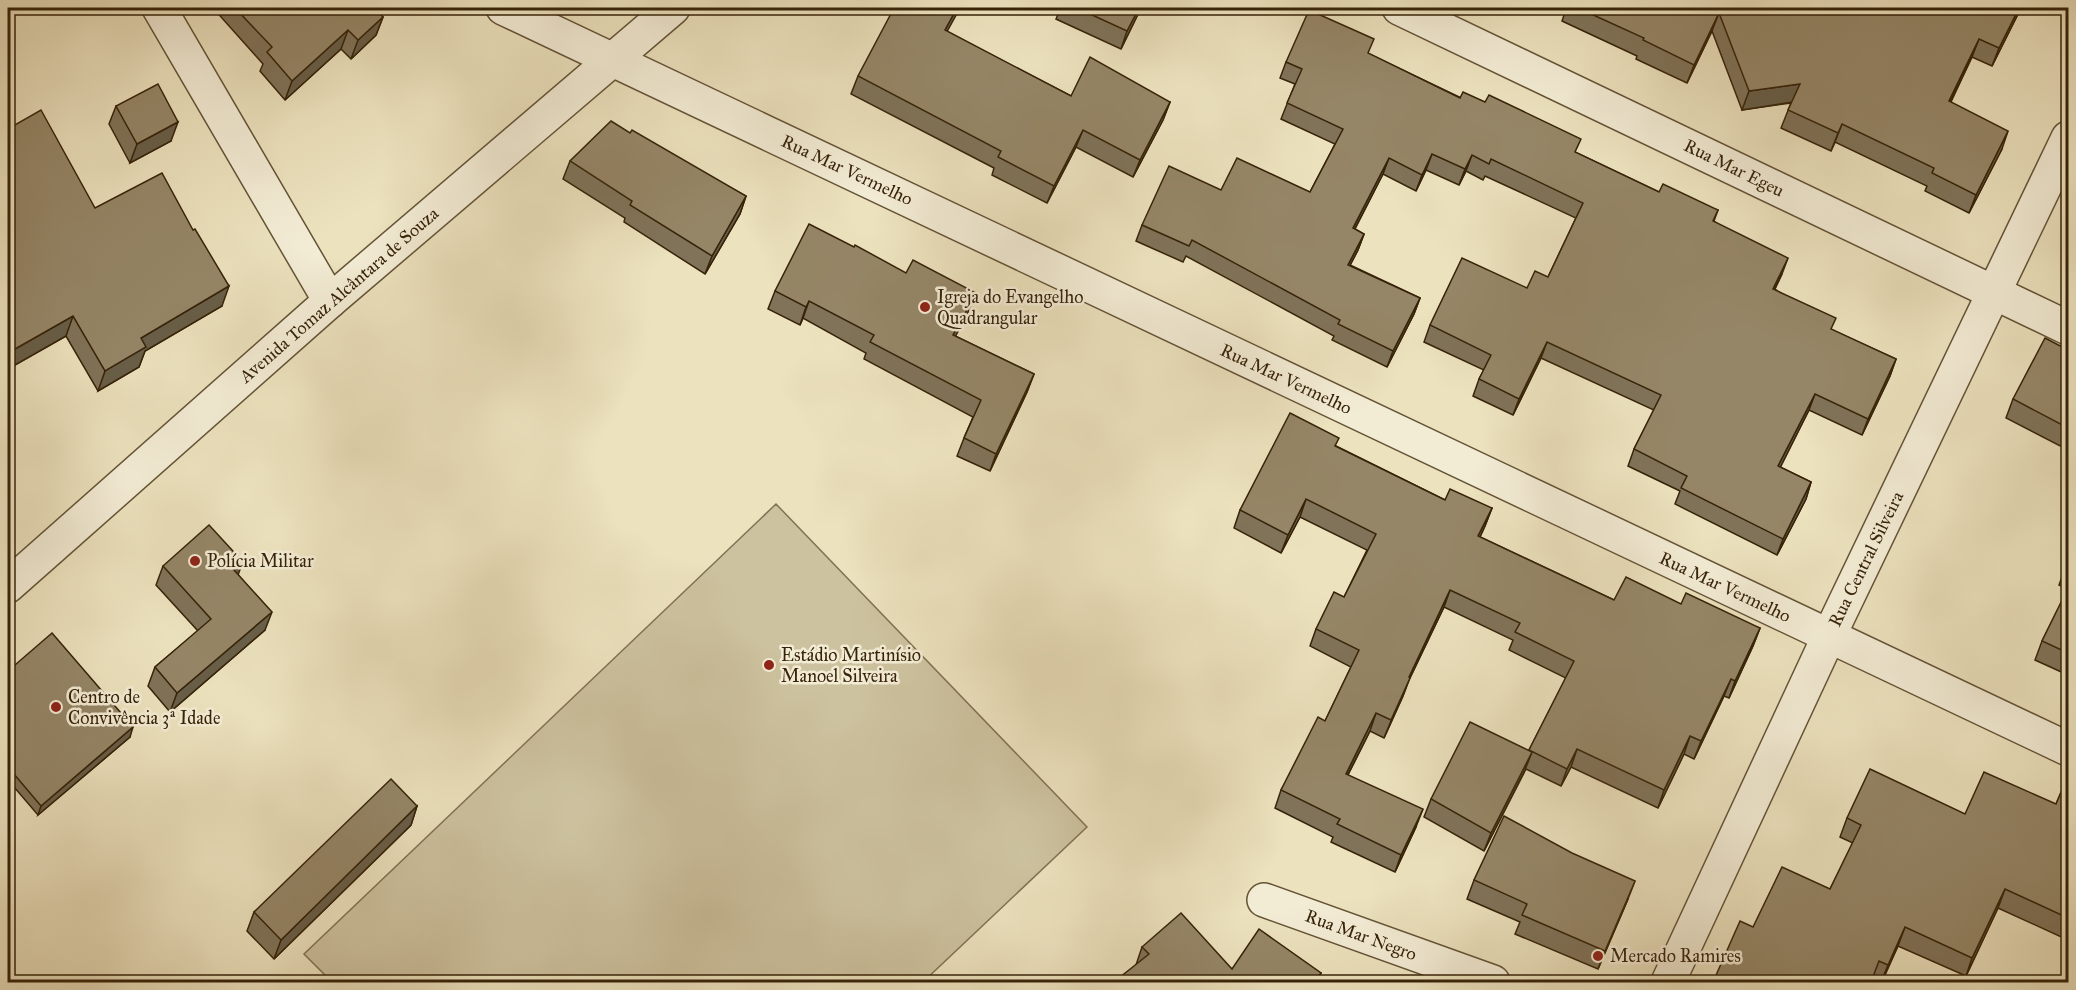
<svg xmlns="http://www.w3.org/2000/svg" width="2076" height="990" font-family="'IM FELL Great Primer',serif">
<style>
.garden{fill:#cdc29f;stroke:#827254;stroke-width:1.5}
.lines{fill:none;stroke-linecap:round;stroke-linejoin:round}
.minor-casing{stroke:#645336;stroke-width:36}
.minor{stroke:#f3ecd5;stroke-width:33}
.wall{fill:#807359;stroke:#362309;stroke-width:1.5}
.shaded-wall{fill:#685e48;stroke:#362309;stroke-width:1.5}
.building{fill:#958667;stroke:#362309;stroke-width:1.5}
.poi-dot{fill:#8f2418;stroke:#f3ecd5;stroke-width:2}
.labels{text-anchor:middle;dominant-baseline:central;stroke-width:5;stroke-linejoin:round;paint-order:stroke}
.street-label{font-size:18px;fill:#362309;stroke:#f3ecd5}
.poi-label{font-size:18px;fill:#362309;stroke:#f3ecd5;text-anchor:start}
</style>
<rect width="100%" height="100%" fill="#ece2be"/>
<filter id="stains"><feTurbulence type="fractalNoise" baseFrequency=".00333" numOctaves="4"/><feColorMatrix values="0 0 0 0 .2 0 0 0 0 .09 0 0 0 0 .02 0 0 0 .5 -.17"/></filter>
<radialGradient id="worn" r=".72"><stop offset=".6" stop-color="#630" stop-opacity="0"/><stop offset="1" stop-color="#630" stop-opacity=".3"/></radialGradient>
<path class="garden" d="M776,504L1087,827L923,982H332L304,954Z"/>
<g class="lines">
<defs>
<g id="minor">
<path d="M159,8L330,301"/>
<path d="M503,8L2068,749"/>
<path d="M1399,8L2068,328"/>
<path d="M8,586L330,301L673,8"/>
<path d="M1264,900L1493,982"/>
<path d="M1668,982L1829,636L2068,138"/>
</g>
</defs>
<use href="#minor" class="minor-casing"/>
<use href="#minor" class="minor"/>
</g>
<g class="wall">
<path d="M213,8H374L383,17L376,35L351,59L341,49L285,100L260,71L263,64Z"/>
<path d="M1050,8H1141L1121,49L1056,19L1059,12Z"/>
<path d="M1562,8H2021L1992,66L1972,57L1951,102L2002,149L1969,213L1925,191L1927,186L1835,142L1831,151L1781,128L1791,103L1742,110L1712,31L1687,83L1636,59L1637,56L1562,21L1566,9Z"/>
<path d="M2059,8H2068V12Z"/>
<path d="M947,32L1071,96L1170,102L1163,120L1133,177L1076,147L1047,203L992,175L994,168L851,94L858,76Z"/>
<path d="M1369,54L1659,192L1718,210L1714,221L1782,274L1775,289L1832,330L1896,359L1890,376L1862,435L1809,410L1780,467L1811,482L1806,499L1777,555L1675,504L1680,491L1628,466L1634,449L1654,410L1541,358L1513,415L1473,396L1479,379L1484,370L1424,342L1430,325L1527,288L1548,277L1576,218L1485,176L1483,180L1466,171L1459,185L1426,170L1416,191L1383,174L1355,229L1364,234L1358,250L1350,265L1420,298L1414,314L1387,367L1332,340L1334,336L1186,256L1183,262L1136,241L1142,225L1221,190L1310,192L1335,144L1281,119L1295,84L1280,78L1286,62Z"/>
<path d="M116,106L171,141L130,163L109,124Z"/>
<path d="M8,111L15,125L95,208L222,306L145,351L139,367L98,391L66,336L8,369Z"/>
<path d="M630,133L746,196L740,214L705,274L624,222L625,218L563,179L570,161Z"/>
<path d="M775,291L969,310L955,336L1034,374L1027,392L990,471L957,456L964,438L973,417L864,359L866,353L803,318L800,325L768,309Z"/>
<path d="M2068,350V450L2006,418L2013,399Z"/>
<path d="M1336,446L1445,500L1492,508L1485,526L1480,537L1614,600L1681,604L1760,628L1753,646L1729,698L1724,696L1694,759L1684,754L1658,808L1571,767L1561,786L1526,769L1484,851L1424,817L1431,799L1529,750L1566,678L1509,650L1513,640L1444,607L1409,680L1403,696L1384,738L1370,731L1348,775L1416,827L1395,872L1331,842L1333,837L1275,808L1281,790L1325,721L1351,667L1310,646L1316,629L1344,597L1367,550L1300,517L1281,553L1234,528L1240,510Z"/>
<path d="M2068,560V675L2035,660L2042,641L2068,589L2059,585Z"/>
<path d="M163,566L238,574L265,630L170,712L148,686L155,667L198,631L156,585Z"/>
<path d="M8,671L130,737L38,815L8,780Z"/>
<path d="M2068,776V940L1998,908L1966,976L1898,946L1882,982H1878L1753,927L1830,889L1853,843L1840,837L1847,818L1965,814L2056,804Z"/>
<path d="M417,806L411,825L274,959L247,931L254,912Z"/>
<path d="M1474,880L1628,899L1598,969L1515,934L1520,922L1467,899Z"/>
<path d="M1142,947L1232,969L1321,973L1318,982H1114L1136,965Z"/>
</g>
<g class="shaded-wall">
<path d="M957,8H960L938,48L945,30Z"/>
<path d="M1139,8H1141L1121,49L1127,31Z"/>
<path d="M2019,8H2021L1992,66L1999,48Z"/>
<path d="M1719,13L1712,31L1687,83L1694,65Z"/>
<path d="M383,17L376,35L351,59L358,40Z"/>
<path d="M348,30L341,49L285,100L292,81Z"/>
<path d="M1979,39L1972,57L1942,119L1949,101Z"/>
<path d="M1800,84L1793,102L1742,110L1749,91Z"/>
<path d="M1170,102L1163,120L1133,177L1140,160Z"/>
<path d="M178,122L171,141L130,163L137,144Z"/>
<path d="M1842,124L1835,142L1831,151L1838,133Z"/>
<path d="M1083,130L1076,147L1047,203L1054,186Z"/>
<path d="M2008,131L2002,149L1969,213L1976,195Z"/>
<path d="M1432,154L1426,170L1416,191L1422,175Z"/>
<path d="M1472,155L1466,171L1459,185L1465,169Z"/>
<path d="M1389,158L1383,174L1347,244L1353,228Z"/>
<path d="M746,196L740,214L705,274L712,256Z"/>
<path d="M1364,234L1358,250L1342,281L1348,265Z"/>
<path d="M1788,258L1782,274L1767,305L1773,289Z"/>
<path d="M229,286L222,306L145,351L139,367L98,391L105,371L141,338Z"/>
<path d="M976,293L969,310L947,353L953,335Z"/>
<path d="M1420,298L1414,314L1387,367L1393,351Z"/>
<path d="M809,301L803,318L800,325L806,307Z"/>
<path d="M73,316L66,336L8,369V353Z"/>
<path d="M1547,342L1541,358L1513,415L1519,399Z"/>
<path d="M1896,359L1890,376L1862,435L1868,419Z"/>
<path d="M1034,374L1027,392L990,471L996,454Z"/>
<path d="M1815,394L1809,410L1773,482L1778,466Z"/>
<path d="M1811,482L1806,499L1777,555L1783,539Z"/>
<path d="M1306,499L1300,517L1281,553L1288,535Z"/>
<path d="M1492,508L1485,526L1472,554L1478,536Z"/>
<path d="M243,562L236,580L234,570Z"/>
<path d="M1450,590L1444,607L1409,680L1403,696L1384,738L1409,677Z"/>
<path d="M272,612L265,630L170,712L177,693Z"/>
<path d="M1760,628L1753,646L1729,698L1735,681Z"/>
<path d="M1731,679L1724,696L1694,759L1701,741Z"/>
<path d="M1376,713L1370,731L1339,792L1346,774Z"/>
<path d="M133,727L130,737L38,815L41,806Z"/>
<path d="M1690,736L1684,754L1658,808L1664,790Z"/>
<path d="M1577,749L1571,767L1561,786L1567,769Z"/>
<path d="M1532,752L1525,770L1484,851L1491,833Z"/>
<path d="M417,806L411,825L274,959L281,940Z"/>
<path d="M1423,809L1416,827L1395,872L1401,855Z"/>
<path d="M1635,881L1628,899L1598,969L1605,951Z"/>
<path d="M2005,889L1998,908L1966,976L1972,958Z"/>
<path d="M1905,927L1898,946L1881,982L1888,965Z"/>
</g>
<g class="building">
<path d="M235,8H374L383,17L358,40L348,30L292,81L267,52L272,47Z"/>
<path d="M894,8H957L945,30L1071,96L1090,57L1170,102L1140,160L1083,130L1054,186L998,157L1001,151L858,76Z"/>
<path d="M1077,8H1139L1127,31Z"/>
<path d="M1578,8H2019L1999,48L1979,39L1949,101L2008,131L1976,195L1932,173L1934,168L1842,124L1838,133L1788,110L1800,84L1749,91L1719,13L1694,65L1643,40L1644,38Z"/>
<path d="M1309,10L1374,39L1368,53L1460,98L1463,92L1485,102L1489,95L1581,139L1575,152L1659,192L1663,184L1718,210L1713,221L1788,258L1773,289L1836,318L1831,329L1896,359L1868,419L1815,394L1778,466L1811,482L1783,539L1681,488L1687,476L1634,449L1661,395L1547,342L1519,399L1479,379L1491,355L1430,325L1462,258L1527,288L1535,271L1548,277L1583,203L1491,159L1489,164L1472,155L1465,169L1432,154L1422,175L1389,158L1353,228L1364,234L1348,265L1420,298L1393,351L1338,324L1340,320L1192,240L1189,246L1142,225L1169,166L1221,190L1237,158L1310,192L1343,129L1287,103L1302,69L1286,62Z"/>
<path d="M158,84L178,122L137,144L116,106Z"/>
<path d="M41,110L95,208L162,173L193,230L195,229L229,286L141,338L146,347L105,371L73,316L8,353V111L15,125Z"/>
<path d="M611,121L630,133L632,130L746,196L712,256L630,205L632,201L570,161Z"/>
<path d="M809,224L854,247L855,245L906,273L913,260L976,293L953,335L1034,374L996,454L964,438L981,400L870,342L874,335L809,301L806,307L775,291Z"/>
<path d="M2045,338L2068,350V428L2013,399Z"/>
<path d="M1290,413L1339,438L1335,446L1445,500L1450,489L1492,508L1478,536L1614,600L1626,577L1681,604L1686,593L1760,628L1735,681L1731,679L1701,741L1690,736L1664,790L1577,749L1567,769L1529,750L1574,661L1515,632L1520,623L1450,590L1409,677L1410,678L1391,720L1376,713L1346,774L1423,809L1401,855L1337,824L1340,819L1281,790L1318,717L1325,721L1359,650L1316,629L1334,592L1344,597L1376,534L1306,499L1288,535L1240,510Z"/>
<path d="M209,525L243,562L234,570L272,612L177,693L155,667L211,619L163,566Z"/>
<path d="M2068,560V567L2066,566Z"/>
<path d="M2068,588V653L2042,641Z"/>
<path d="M52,633L133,727L41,806L8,767V671Z"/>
<path d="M1470,722L1532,752L1491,833L1431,799Z"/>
<path d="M1870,769L1965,814L1984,772L2056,804L2068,776V918L2005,889L1972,958L1905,927L1888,965L1879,961L1871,982H1713L1740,921L1753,927L1782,867L1830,889L1861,825L1847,818Z"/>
<path d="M391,779L417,806L281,940L254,912Z"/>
<path d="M1504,816L1572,853L1635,881L1605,951L1522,915L1527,904L1474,880Z"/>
<path d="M1181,913L1232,969L1259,929L1321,973L1314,982H1114L1149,954L1142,947Z"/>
</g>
<g class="poi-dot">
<circle cx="925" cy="307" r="6"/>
<circle cx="195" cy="561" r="6"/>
<circle cx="769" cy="665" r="6"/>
<circle cx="56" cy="707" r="6"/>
<circle cx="1598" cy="956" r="6"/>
</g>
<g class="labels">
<g class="street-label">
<text transform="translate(1734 168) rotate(26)">Rua Mar Egeu</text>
<text transform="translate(847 170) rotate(25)">Rua Mar Vermelho</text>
<text transform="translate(339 295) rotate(-41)">Avenida Tomaz Alcântara de Souza</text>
<text transform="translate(1286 379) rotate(25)">Rua Mar Vermelho</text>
<text transform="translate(1866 559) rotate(-64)">Rua Central Silveira</text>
<text transform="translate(1725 587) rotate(25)">Rua Mar Vermelho</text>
<text transform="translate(1361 935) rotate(20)">Rua Mar Negro</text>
</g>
<g class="poi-label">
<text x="937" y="297">Igreja do Evangelho<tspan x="937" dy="21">Quadrangular</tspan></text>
<text x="207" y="561">Polícia Militar</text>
<text x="781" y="655">Estádio Martinísio<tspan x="781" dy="21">Manoel Silveira</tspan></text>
<text x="68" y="697">Centro de<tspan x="68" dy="21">Convivência 3ª Idade</tspan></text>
<text x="1610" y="956">Mercado Ramires</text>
</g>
</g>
<rect width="2076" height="990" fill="none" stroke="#ece2be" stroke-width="30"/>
<rect x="9" y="9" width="2058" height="972" fill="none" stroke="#362309" stroke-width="3"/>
<rect x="15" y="15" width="2046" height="960" fill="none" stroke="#362309" stroke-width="1.5"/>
<rect width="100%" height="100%" filter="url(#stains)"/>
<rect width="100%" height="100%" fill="url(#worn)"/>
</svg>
